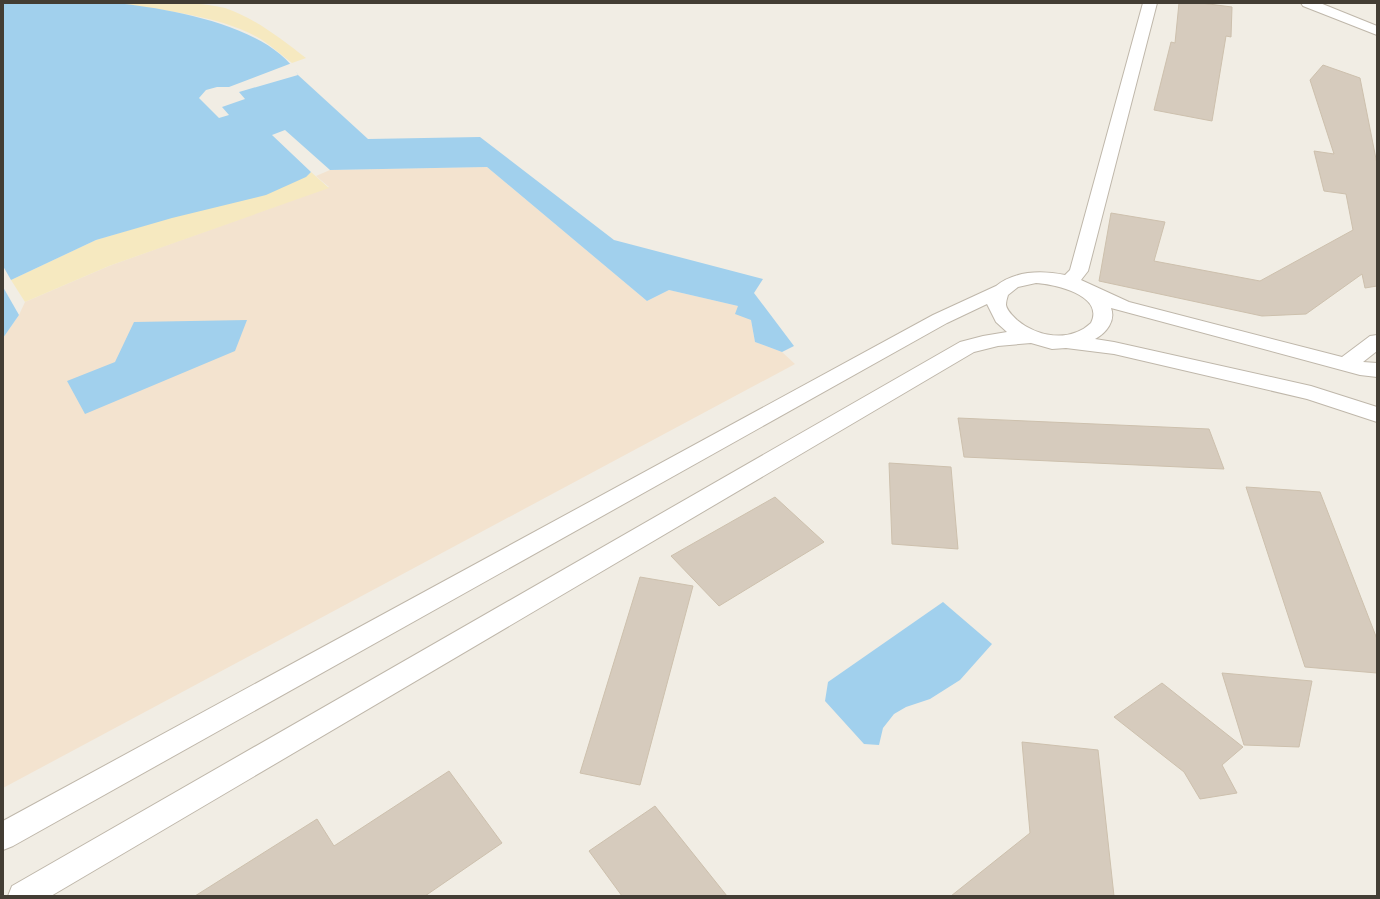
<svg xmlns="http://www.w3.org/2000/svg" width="1380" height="899" font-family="'Space Grotesk',sans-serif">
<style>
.commercial{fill:#f3e3cf}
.sand{fill:#f6e9c0}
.water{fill:#a1d0ed}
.pier{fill:#f1ede4}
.building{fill:#d6cbbd;stroke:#cdc0ad}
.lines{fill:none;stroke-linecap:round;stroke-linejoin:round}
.street-casing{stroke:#bfb7aa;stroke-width:2}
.street{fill:#fff;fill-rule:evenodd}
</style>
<rect width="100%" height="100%" fill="#f1ede4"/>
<path class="commercial" d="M487,167L647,301L669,290L738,306L751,320L755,342L782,352L795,364L3,788V338L19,315L25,302L109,266L329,187L316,176L330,170Z"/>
<g class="sand">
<path d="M115,3C149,3 192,0 225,8C255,18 281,39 306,58L292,63C281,55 270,44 257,37C217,15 160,10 115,3Z"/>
<path d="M311,172L329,188L109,266L25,302L11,280L96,240L305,177Z"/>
</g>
<g class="water">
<path d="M3,3C40,3 78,0 115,3C168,8 271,26 298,75L368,139L480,137L614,240L763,279L754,293L794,346L782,352L755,342L751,320L735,314L738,306L669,290L647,301L487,167L330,170L285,130L272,135L311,172L306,177L266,195L172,218L96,240L11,280L3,266Z"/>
<path d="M3,287L19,315L3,338Z"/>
<path d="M247,320L235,351L85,414L67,381L115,362L134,322Z"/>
<path d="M943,602L992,644L960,680L930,699L906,707L894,714L883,728L879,745L864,744L825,701L828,682Z"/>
</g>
<path class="pier" d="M292,63L298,75L239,92L245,99L222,107L229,115L219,118L199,98L206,90L217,87H229Z"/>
<g class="building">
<path d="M1179,3H1201L1232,7L1231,37L1226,36L1212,121L1154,110L1171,42L1175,43Z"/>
<path d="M1323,65L1360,78L1377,164V286L1365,288L1362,274L1306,314L1262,316L1099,281L1111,213L1165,222L1154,261L1260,281L1353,230L1346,194L1324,191L1314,151L1334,154L1310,80Z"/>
<path d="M958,418L1209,429L1224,469L964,457Z"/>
<path d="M889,463L951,467L958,549L892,544Z"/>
<path d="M1246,487L1320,492L1377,639V673L1305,667Z"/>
<path d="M775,497L824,542L719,606L671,556Z"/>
<path d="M640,577L693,586L640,785L580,773Z"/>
<path d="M1222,673L1312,681L1299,747L1244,745Z"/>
<path d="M1162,683L1243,747L1222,765L1237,793L1200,799L1184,772L1114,717Z"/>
<path d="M1022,742L1098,750L1114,896H951L1030,833Z"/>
<path d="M449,771L502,843L425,896H195L317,819L334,846Z"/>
<path d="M655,806L727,896H622L589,851Z"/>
</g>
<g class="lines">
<defs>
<g id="street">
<path d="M1143,3H1157L1088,271L1081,280L1129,302L1342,357L1370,336L1377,335V351L1363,362L1377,363V377L1360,375L1111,308C1116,321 1106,333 1095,339L1114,342L1311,386L1377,407V422L1307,399L1114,354L1066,348L1052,349L1031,343L998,346L974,352L51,896H8L12,886L960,342L983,336L1007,332L996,322L987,304L947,323L13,846L3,850V821L933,315L996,286C1015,271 1041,270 1065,275L1070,270ZM1036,283C1054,284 1105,295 1091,323C1070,343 1037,337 1017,320C1013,316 1007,311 1006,305C1006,302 1007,298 1008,295L1018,287Z"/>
<path d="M1301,3H1320L1377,26V35L1303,6Z"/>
</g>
</defs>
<use href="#street" class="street-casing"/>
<use href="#street" class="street"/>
</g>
<rect width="1380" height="899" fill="none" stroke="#433d34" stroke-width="8"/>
</svg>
